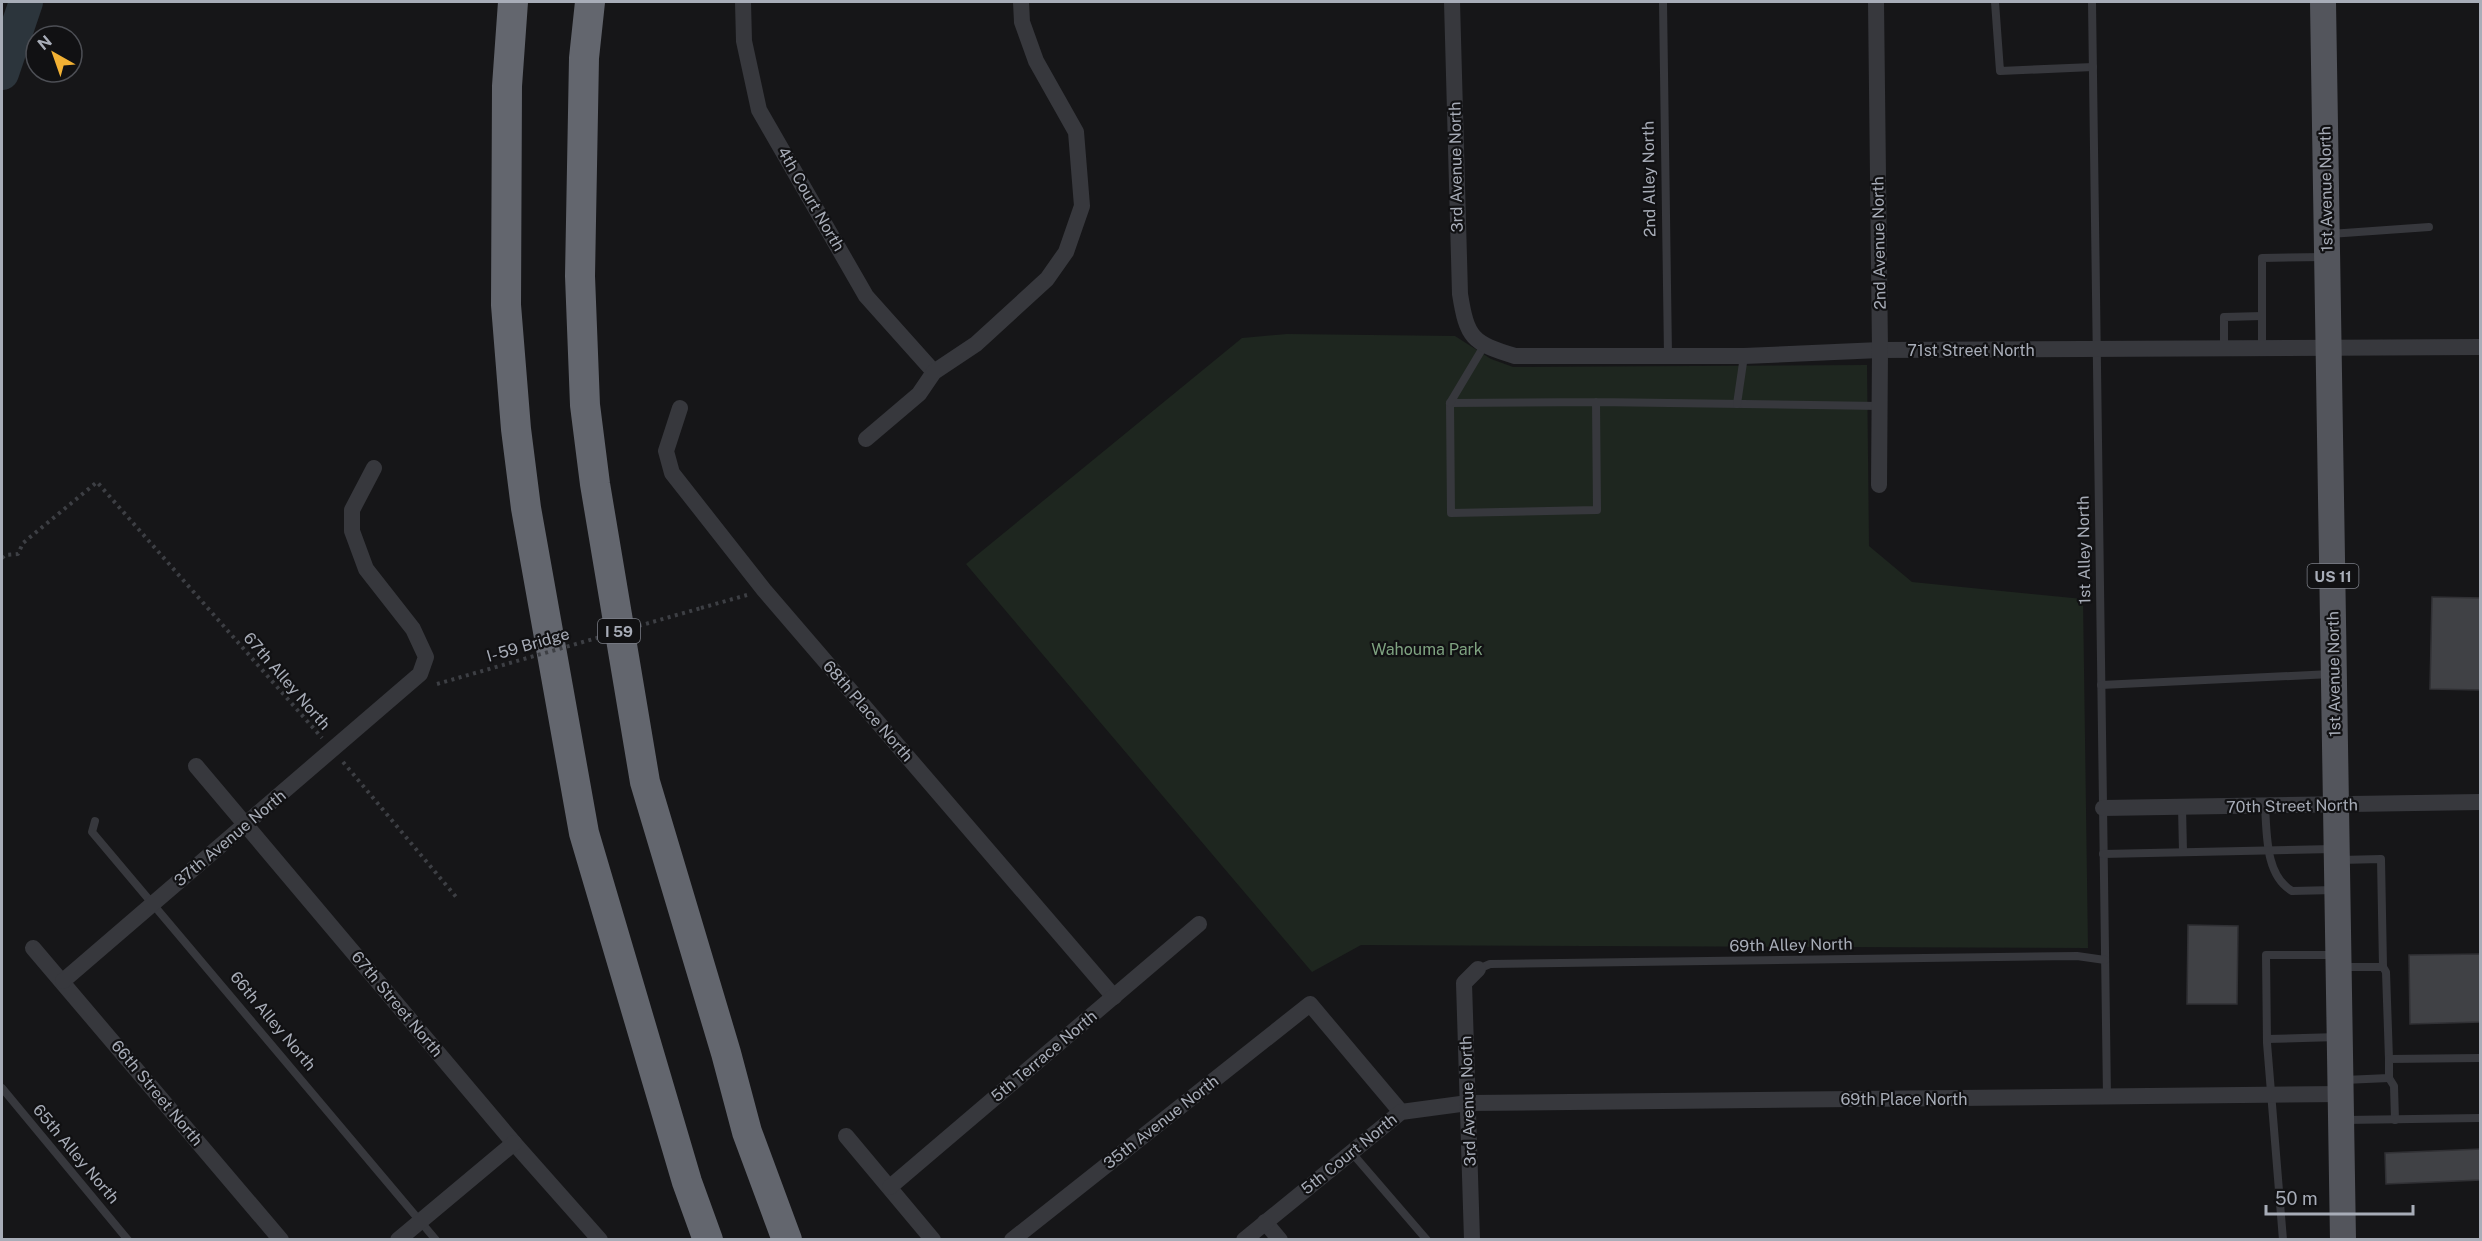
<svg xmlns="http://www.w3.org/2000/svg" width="2482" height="1241" font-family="'Public Sans',sans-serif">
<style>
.green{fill:#1e261f}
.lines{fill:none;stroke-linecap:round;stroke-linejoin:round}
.river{stroke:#2c353c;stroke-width:34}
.building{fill:#404145;stroke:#303034;stroke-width:1.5}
.path{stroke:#3d3f44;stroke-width:4;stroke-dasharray:3 4.5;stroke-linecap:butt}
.service{stroke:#37383d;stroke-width:8}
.minor{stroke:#37383d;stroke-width:16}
.primary{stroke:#53555c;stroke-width:26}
.motorway{stroke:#63666e;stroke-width:30}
.path-bridge{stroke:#3d3f44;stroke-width:4;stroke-dasharray:3 4.5;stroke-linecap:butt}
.labels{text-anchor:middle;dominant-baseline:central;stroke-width:4.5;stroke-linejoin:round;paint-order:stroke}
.shield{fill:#111113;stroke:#7b7e86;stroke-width:1.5}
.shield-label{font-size:15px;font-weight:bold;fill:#a8adb8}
.street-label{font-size:16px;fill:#a8adb8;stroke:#111113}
.park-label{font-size:16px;fill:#7fa381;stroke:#111113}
</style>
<rect width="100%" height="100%" fill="#161618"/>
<path class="green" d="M1287,334L1455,336L1491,359L1513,367L1867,365L1869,546L1912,582L2083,599L2088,948L1361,945L1312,972L966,564L1242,338Z"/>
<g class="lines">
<path class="river" d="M2,73L26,2"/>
</g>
<g class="building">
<path d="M2432,597L2481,598V690L2430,689Z"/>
<path d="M2188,925L2238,926L2237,1004H2187Z"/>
<path d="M2481,954V1022L2410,1024L2409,955Z"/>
<path d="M2481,1149V1180L2386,1184L2385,1153Z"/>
</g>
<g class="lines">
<g class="path">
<path d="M2,558L5,555L18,554L23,543L97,482L322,738"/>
<path d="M701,608L747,595"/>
<path d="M343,762L457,898"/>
</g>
<g class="service">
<path d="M1663,2L1668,356"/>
<path d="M1995,2L2000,71L2093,67"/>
<path d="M2092,2L2107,1097"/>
<path d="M2330,234L2429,227"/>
<path d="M2224,348V317L2262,316"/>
<path d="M2262,348V258L2325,257"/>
<path d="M1596,402L1597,510L1451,513L1450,403L1596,402L1880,406"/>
<path d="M1450,403L1484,346"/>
<path d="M1737,404L1744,356"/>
<path d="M2101,685L2331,674"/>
<path d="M2265,806C2267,834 2265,875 2292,891L2334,890"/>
<path d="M2182,807L2183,852"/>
<path d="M95,821L92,832L436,1240"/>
<path d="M2103,854L2333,849"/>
<path d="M2340,860L2381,859L2383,967"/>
<path d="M2342,967H2383L2386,972L2389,1059"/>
<path d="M1478,969L1490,964L2077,956L2105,960"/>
<path d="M2267,1039L2338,1037"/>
<path d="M2389,1078L2394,1086L2395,1120"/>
<path d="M2344,1080L2389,1078V1059L2480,1058"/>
<path d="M2,1088L128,1240"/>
<path d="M2345,1120L2480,1118"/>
<path d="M1352,1153L1427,1240"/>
<path d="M2283,1240L2267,1043L2266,955H2334"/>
</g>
<g class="minor">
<path d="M743,2L744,41L759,110L866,296L934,372"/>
<path d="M1452,2L1460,294C1467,338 1472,343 1515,356H1744L1880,350L2480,347"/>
<path d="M1876,2L1880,350L1879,485"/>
<path d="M680,408L666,451L672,473L764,590L1114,997"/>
<path d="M866,439L919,394L934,372L976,344L1047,279L1066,252L1082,206L1076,132L1036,61L1022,22L1021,2"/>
<path d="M196,766L514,1143L600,1240"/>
<path d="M2103,808L2480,802"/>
<path d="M33,948L281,1240"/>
<path d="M63,981L420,674L426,657L413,629L366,569L352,531V510L374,468"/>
<path d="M846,1136L933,1240"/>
<path d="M890,1187L1199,924"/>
<path d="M1265,1222L1280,1240"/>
<path d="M398,1240L514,1143"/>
<path d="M1012,1240L1310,1004L1401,1112"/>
<path d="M1244,1240L1401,1112L1468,1103L2341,1094"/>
<path d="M1472,1240L1464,983L1478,969"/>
</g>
<path class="primary" d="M2323,2L2343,1240"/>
<g class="motorway">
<path d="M513,2L507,86L506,305L516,429L526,508L584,833L687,1182L708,1240"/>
<path d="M590,2L584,58L580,276L585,405L595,484L645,782L726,1053L747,1132L787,1240"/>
</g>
<path class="path-bridge" d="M437,684L701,608"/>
</g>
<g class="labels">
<g class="shield">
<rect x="2307.5" y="564" width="51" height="24" rx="4.5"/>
<rect x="598" y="619" width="42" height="24" rx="4.5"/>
</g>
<g class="shield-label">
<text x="2333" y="576">US 11</text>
<text x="619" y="631">I 59</text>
</g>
<g class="street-label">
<text transform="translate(1456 167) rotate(-91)">3rd Avenue North</text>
<text transform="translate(1649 179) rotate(-91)">2nd Alley North</text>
<text transform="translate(2326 189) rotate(-91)">1st Avenue North</text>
<text transform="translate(811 199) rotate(60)">4th Court North</text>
<text transform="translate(1879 243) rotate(-91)">2nd Avenue North</text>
<text x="1971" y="350">71st Street North</text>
<text transform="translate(2084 550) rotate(-91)">1st Alley North</text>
<text transform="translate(528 645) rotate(-16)">I- 59 Bridge</text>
<text transform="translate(2334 674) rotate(-91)">1st Avenue North</text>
<text transform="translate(287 681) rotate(49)">67th Alley North</text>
<text transform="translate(868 711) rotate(49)">68th Place North</text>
<text transform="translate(2292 806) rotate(-1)">70th Street North</text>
<text transform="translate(230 838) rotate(-40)">37th Avenue North</text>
<text transform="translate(1791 945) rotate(-1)">69th Alley North</text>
<text transform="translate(397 1004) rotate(50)">67th Street North</text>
<text transform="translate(273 1021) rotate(50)">66th Alley North</text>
<text transform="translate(1044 1056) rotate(-40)">5th Terrace North</text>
<text transform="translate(157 1093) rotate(50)">66th Street North</text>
<text x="1904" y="1099">69th Place North</text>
<text transform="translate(1468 1101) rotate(-92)">3rd Avenue North</text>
<text transform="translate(1161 1122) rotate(-38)">35th Avenue North</text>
<text transform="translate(76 1154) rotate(50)">65th Alley North</text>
<text transform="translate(1349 1154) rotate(-39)">5th Court North</text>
</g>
<g class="park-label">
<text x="1427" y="649">Wahouma Park</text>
</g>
</g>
<rect width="2482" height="1241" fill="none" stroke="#a8adb8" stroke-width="6"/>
<g transform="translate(54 54) rotate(320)"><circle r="28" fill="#111113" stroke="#4d4f55" stroke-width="1.5"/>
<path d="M0-4.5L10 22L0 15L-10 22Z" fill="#f2b134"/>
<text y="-9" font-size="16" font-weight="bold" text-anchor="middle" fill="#a8adb8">N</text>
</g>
<path d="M2266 1205v9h147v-9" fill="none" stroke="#a8adb8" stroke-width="3"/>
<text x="2275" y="1205" font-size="18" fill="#a8adb8" stroke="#111113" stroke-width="4.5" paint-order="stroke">50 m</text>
</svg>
